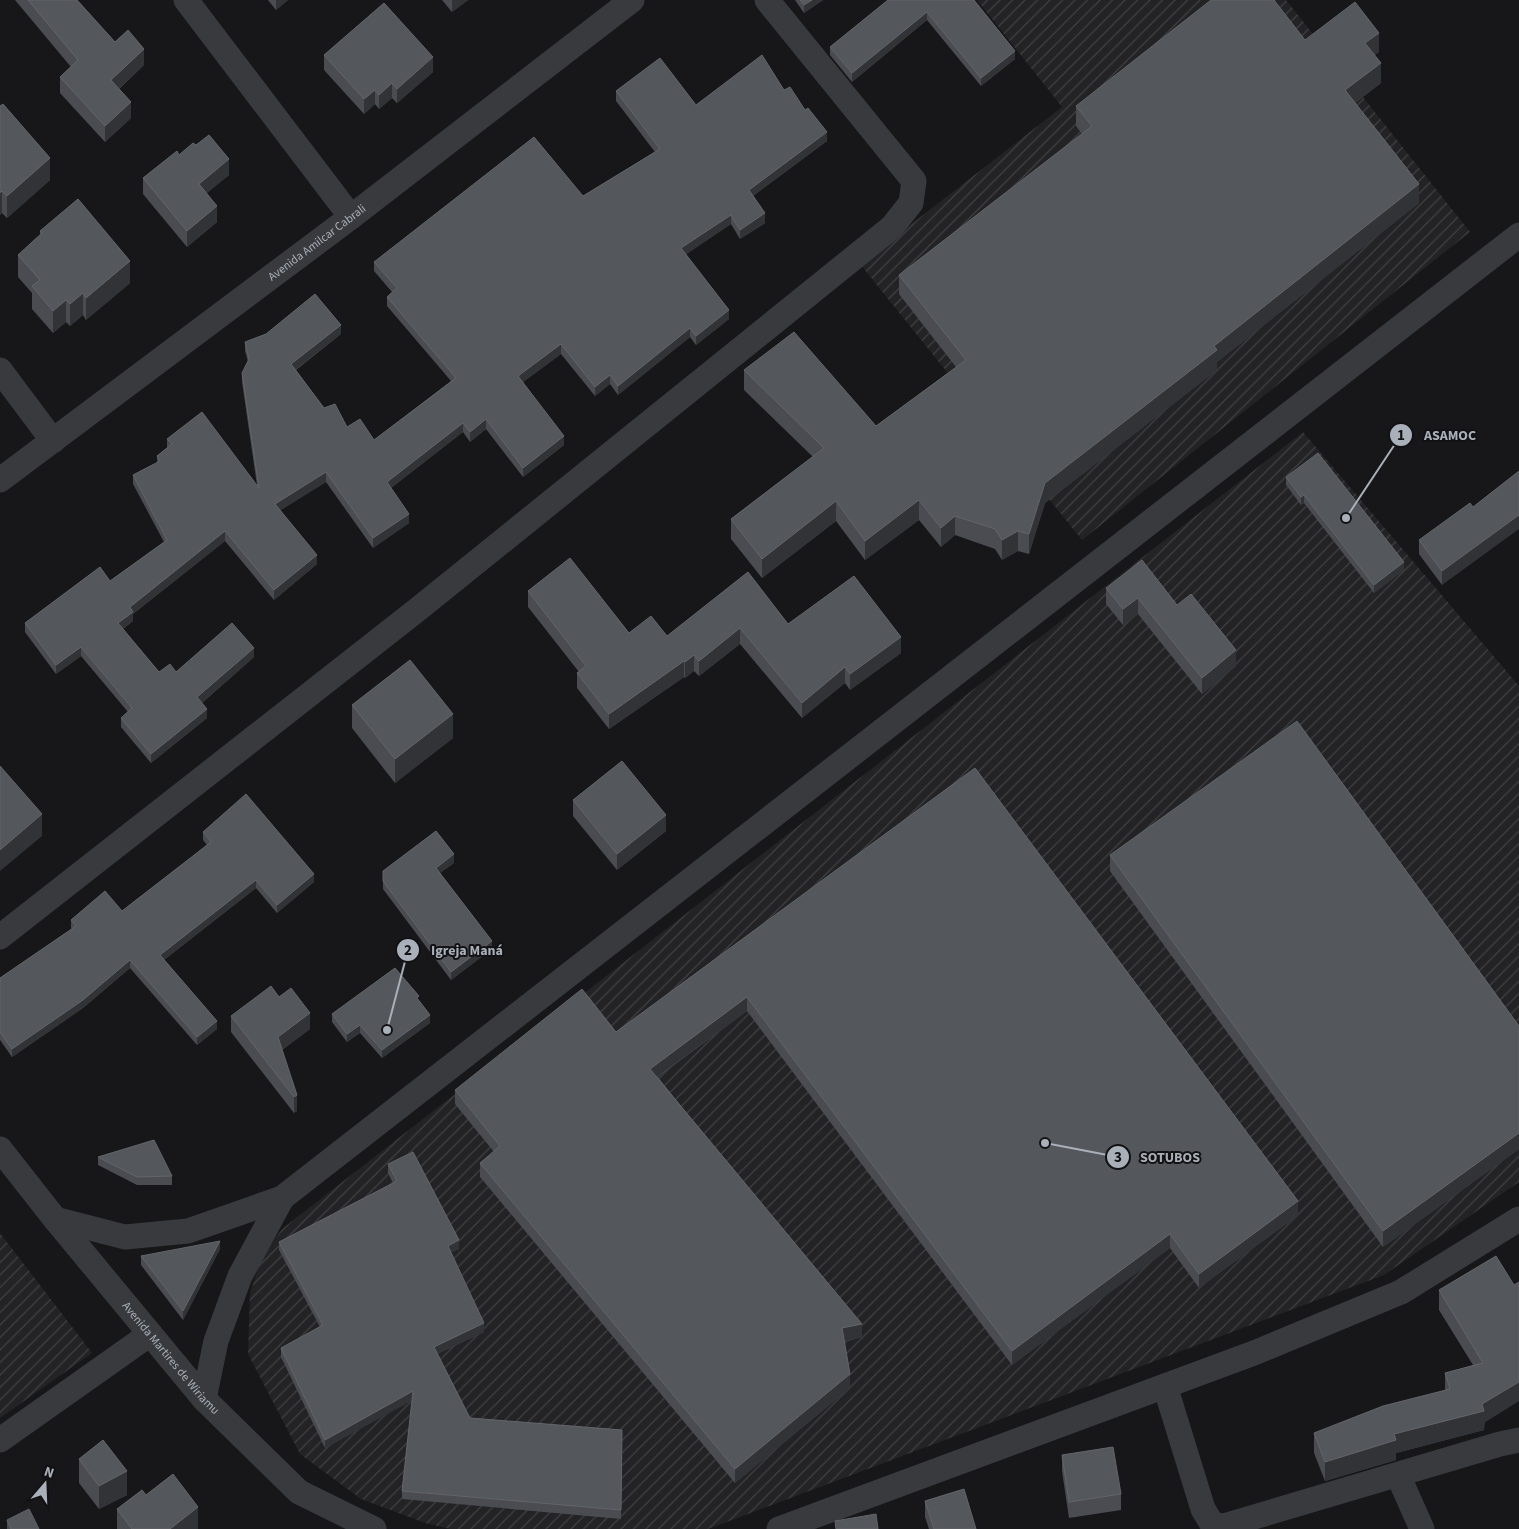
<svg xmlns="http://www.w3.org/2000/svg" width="1519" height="1529" font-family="'Source Sans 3',sans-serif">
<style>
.industrial{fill:url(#industrial-furrows)}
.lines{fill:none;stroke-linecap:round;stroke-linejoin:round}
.street{stroke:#383a3e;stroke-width:25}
.wall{fill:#4a4c51}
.shaded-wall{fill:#313336}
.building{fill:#54575c;stroke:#62656b}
.labels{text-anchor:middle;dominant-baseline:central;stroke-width:4;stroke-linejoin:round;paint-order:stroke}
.street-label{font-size:12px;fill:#a9b0b9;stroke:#121214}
.leader{fill:none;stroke:#a9b0b9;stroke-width:2}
.callout-dot{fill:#a9b0b9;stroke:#121214;stroke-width:2}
.mark-label{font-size:15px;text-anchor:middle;font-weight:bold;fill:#111}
.callout-label{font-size:14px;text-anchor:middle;font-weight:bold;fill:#a9b0b9;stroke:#121214;stroke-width:4;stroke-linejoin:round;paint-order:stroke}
</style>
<defs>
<pattern id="industrial-furrows" width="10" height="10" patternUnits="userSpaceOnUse" patternTransform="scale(1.25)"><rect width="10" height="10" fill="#232326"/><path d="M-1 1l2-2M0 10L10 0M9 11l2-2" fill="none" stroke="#404043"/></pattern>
</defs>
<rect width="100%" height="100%" fill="#171719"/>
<g class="industrial">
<path d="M977,0H1286L1470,232L1082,540L860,264L1062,107Z"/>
<path d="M1303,432L1519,686V1182L1384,1275L708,1529H450L425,1523L361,1499L300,1454L248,1354L250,1293L261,1259L282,1229Z"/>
<path d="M0,1233L92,1353L0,1418Z"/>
</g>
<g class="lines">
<g class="street">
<path d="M186,0L351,217"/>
<path d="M0,370L53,441"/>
<path id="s1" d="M0,480L351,217L632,0"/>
<path d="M0,937L417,610L892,227L911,203L914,181L767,0"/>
<path id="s2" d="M0,1149L55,1219L204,1399L299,1492L374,1529"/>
<path d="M55,1219L125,1237L188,1231L282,1198L1519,235"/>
<path d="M1165,1386L1203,1509L1212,1524L1224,1526L1500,1444L1519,1440"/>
<path d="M204,1399L216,1341L240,1276L282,1198"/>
<path d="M0,1440L150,1334"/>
<path d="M1398,1475L1422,1529"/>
<path d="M779,1529L1254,1353L1401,1292L1519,1219"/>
</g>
</g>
<g class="wall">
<path d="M15,0H77L115,42L144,65L119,89L131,118L105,142L60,93V77L71,67Z"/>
<path d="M268,0H288L276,10Z"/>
<path d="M442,0H468L452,12Z"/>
<path d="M795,0H823L804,13Z"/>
<path d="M888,0H974L1015,59L981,86L927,20L852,82L830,55V47Z"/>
<path d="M1305,40L1379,52L1375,55L1381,83L1355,103L1419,203L1217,362V370L1045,503L1029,554L1018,551L1002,560L995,549L955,535L941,547L919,520L865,560L836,521L762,578L731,539V519L813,457L744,390V370L876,426L956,367L899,294V275L1082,134L1076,126V106Z"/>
<path d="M324,55L433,72L397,103L392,98L379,109L375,104L364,114L324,70Z"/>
<path d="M784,90L805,110L827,141L753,196L765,223L740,239L731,224L686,254L729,319L696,345L690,337L618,395L610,384L595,396L561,354L523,382L564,445L523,477L486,429L470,442L463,432L391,488L409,523L373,548L326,482L280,510L317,564L274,600L225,541L133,614V621L123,629L159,672H176L254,657L202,703L207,718L151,763L121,727V718L128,712L81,656L56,674L25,632V623L110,581L164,542L133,484V475L157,463V456L167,448V439L257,485L242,382V373L248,362L245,351V342L341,334L296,370L324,408L347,427L374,440L451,381L387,306V297L392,292L374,271V262L583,196L655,152L616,101V91L696,105Z"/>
<path d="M0,106L50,180L7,218L2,213L0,215Z"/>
<path d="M179,155L229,175L206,193L217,222L187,247L143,194V178Z"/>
<path d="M40,231L130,283L86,320L83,315L70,326L66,322L53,333L32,309V293L18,277V255L40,235Z"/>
<path d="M1286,477L1404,570L1374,593L1304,503L1301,505L1286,485Z"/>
<path d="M1473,507L1442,585L1419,554V540Z"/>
<path d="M1106,588L1177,605L1236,666L1202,694L1138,614L1123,625L1106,604Z"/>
<path d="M528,591L629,633L667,636L788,624L901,653L850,690L845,683L802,718L740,644L699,676L694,671L685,678L684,677L609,729L577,688V673L579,672L528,607Z"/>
<path d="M352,705L453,738L395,783L352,728Z"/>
<path d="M975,768L1298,1215L1199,1288L1170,1248L1012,1365L747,1011L658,1077L862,1337L844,1342L850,1388L735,1483L480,1177V1163L494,1152L455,1104V1090L616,1032Z"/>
<path d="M573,800L666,831L617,870L573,816Z"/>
<path d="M203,832L314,882L277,913L256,888L164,960L217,1029L197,1045L130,968L83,1008L12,1057L0,1040V978L72,929L71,928V920L122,911L207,845L203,840Z"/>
<path d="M1110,855L1519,1026V1149L1383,1247L1110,871Z"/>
<path d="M454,863L440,873L492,949L451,980L383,889V871Z"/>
<path d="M279,997L310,1029L282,1050L297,1111L294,1113L231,1032V1016Z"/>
<path d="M419,1001L430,1023L382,1058L360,1033L347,1042L332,1022V1014Z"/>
<path d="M98,1157L172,1176V1185H137L98,1165Z"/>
<path d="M388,1164L459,1249L451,1252L484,1332L437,1354L470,1418L622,1430L621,1519L402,1499V1491L412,1400L325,1448L281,1357V1348L320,1327L279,1250V1242L393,1183L388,1173Z"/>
<path d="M220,1249L183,1320L141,1265V1256Z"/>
<path d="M1496,1256L1484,1430L1396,1453V1460L1325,1481L1314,1453V1433L1445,1390V1373L1473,1365L1439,1310V1290Z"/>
<path d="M1062,1455L1121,1494V1510L1069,1518L1062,1471Z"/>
<path d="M79,1459L127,1495L99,1509L79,1483Z"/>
<path d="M146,1495L198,1529H117V1509Z"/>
<path d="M925,1501L976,1529H929L925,1517Z"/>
<path d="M7,1520L39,1529H7Z"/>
</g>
<g class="shaded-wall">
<path d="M276,0H288L276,10Z"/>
<path d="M452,0H468L452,12Z"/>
<path d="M812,0H823L804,13V5Z"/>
<path d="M927,12V20L852,82V73Z"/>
<path d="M1379,33V52L1365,63V43Z"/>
<path d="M144,49V65L111,96V80Z"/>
<path d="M1015,51V59L981,86V78Z"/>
<path d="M433,57V72L397,103V89Z"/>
<path d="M1381,63V83L1345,110V90Z"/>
<path d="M392,83V98L379,109V95Z"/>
<path d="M375,90V104L364,114V99Z"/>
<path d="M131,102V118L105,142V126Z"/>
<path d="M827,132V141L749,199V190Z"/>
<path d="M50,158V180L7,218V196Z"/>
<path d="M229,159V175L199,200V184Z"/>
<path d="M1419,184V203L1217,362V370L1045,503L1029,554V534L1045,483L1214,346Z"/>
<path d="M2,191V213L0,215V193Z"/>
<path d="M217,206V222L187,247V231Z"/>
<path d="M765,213V223L740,239V230Z"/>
<path d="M731,215V224L681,258V248Z"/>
<path d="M130,261V283L86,320V298Z"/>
<path d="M83,293V315L70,326V304Z"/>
<path d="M66,300V322L53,333V311Z"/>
<path d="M729,310V319L696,345V336Z"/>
<path d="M341,325V334L291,373V364Z"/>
<path d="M690,328V337L618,395V386Z"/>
<path d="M561,344V354L518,386V376Z"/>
<path d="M610,375V384L595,396V387Z"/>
<path d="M486,419V429L470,442V432Z"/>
<path d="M463,423V432L387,491V482Z"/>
<path d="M564,436V445L523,477V468Z"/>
<path d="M326,472V482L275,514V504Z"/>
<path d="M1304,495V503L1301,505V497Z"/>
<path d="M919,500V520L865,560V541Z"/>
<path d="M836,501V521L762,578V559Z"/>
<path d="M409,514V523L373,548V538Z"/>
<path d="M1519,515V529L1442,585V571Z"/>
<path d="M955,516V535L941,547V528Z"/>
<path d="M225,531V541L133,614V621L118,632V623L130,607Z"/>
<path d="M1018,531V551L1002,560V540Z"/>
<path d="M317,555V564L274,600V590Z"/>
<path d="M1404,562V570L1374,593V585Z"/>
<path d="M1138,598V614L1123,625V609Z"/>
<path d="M740,628V644L699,676V661Z"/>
<path d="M901,637V653L850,690V674Z"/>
<path d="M81,647V656L56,674V665Z"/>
<path d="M254,648V657L197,707V697Z"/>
<path d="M1236,650V666L1202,694V678Z"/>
<path d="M694,655V671L685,678V662Z"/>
<path d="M684,661V677L609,729V714Z"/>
<path d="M845,667V683L802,718V703Z"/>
<path d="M207,709V718L151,763V754Z"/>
<path d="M453,714V738L395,783V759Z"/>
<path d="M42,814V836L0,871V850Z"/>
<path d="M666,815V831L617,870V854Z"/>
<path d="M454,854V863L436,876V868Z"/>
<path d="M314,874V882L277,913V905Z"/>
<path d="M256,880V888L160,963V955Z"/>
<path d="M492,941V949L451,980V972Z"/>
<path d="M130,960V968L83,1008L12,1057V1049Z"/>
<path d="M747,997V1011L650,1082V1069Z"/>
<path d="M310,1013V1029L278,1053V1037Z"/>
<path d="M430,1015V1023L382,1058V1050Z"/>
<path d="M217,1021V1029L197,1045V1037Z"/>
<path d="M360,1025V1033L347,1042V1034Z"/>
<path d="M297,1095V1111L294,1113V1097Z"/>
<path d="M1519,1133V1149L1383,1247V1231Z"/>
<path d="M1298,1201V1215L1199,1288V1274Z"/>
<path d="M1170,1234V1248L1012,1365V1351Z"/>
<path d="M459,1240V1249L448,1254V1246Z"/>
<path d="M220,1241V1249L183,1320V1311Z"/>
<path d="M484,1323V1332L434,1355V1347Z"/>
<path d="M862,1324V1337L842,1342V1328Z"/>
<path d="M850,1374V1388L735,1483V1469Z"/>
<path d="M1519,1382V1401L1484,1423V1430L1396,1453V1460L1325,1481V1462L1394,1434L1482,1404Z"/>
<path d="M413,1391V1400L325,1448V1440Z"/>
<path d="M127,1471V1495L99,1509V1486Z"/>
<path d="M198,1507V1529H170Z"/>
</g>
<g class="building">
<path d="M28,0H77L115,42L128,30L144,49L111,80L131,102L105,126L60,77L78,60Z"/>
<path d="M800,0H812L804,5Z"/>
<path d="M888,0H974L1015,51L981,78L927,12L852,73L830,47Z"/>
<path d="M1211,0H1274L1305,40L1355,2L1379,33L1365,43L1381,63L1345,90L1419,184L1214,346L1217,350L1045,483L1029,534L1018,531L1002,540L995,529L955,516L941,528L919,500L865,541L836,501L762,559L731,519L824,448L744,370L794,332L876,426L966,360L899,275L1092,126L1076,106Z"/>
<path d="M384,3L433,57L397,89L392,83L379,95L375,90L364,99L324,55Z"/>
<path d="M762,55L784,90L790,87L805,110L808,108L827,132L749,190L765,213L740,230L731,215L681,248L729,310L696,336L690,328L618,386L610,375L595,387L561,344L518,376L564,436L523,468L486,419L470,432L463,423L387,482L409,514L373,538L326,472L275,504L317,555L274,590L225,531L130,607L133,612L118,623L159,672L170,664L176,672L232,623L254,648L197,697L207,709L151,754L121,718L132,708L81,647L56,665L25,623L100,567L110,581L167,540L133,475L160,461L157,456L172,444L167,439L202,412L259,488L242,373L249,359L245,342L266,334L315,294L341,325L291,364L324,408L335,404L347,427L360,419L374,440L456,378L387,297L397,288L374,262L534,137L583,196L660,149L616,91L660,58L696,105Z"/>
<path d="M3,104L50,158L7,196L2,191L0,193V106Z"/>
<path d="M209,135L229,159L199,184L217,206L187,231L143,178L177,151L179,155L193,143L196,145Z"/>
<path d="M78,199L130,261L86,298L83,293L70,304L66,300L53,311L32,286L40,280L18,255L42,233L40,231Z"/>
<path d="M1318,453L1404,562L1374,585L1304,495L1301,497L1286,477Z"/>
<path d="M1519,471V515L1442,571L1419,540L1470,503L1473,507Z"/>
<path d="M570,558L629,633L651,616L667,636L748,572L788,624L854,576L901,637L850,674L845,667L802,703L740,628L699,661L694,655L685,662L684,661L609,714L577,673L586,666L528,591Z"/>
<path d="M1142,560L1177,605L1191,594L1236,650L1202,678L1138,598L1123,609L1106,588Z"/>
<path d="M410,660L453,714L395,759L352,705Z"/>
<path d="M1297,721L1519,1026V1133L1383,1231L1110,855Z"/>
<path d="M622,761L666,815L617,854L573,800Z"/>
<path d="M0,766L42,814L0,850Z"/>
<path d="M975,768L1298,1201L1199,1274L1170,1234L1012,1351L747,997L650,1069L862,1324L842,1328L850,1374L735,1469L480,1163L500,1146L455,1090L582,989L616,1032Z"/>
<path d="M246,794L314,874L277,905L256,880L160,955L217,1021L197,1037L130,960L83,1000L12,1049L0,1032V978L76,926L71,920L105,891L122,911L211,842L203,832Z"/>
<path d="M436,831L454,854L436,868L492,941L451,972L383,881V871Z"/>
<path d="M395,968L419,996L417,998L430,1015L382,1050L360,1025L347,1034L332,1014Z"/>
<path d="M271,986L279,997L291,988L310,1013L278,1037L297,1095L294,1097L231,1016Z"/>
<path d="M154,1140L172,1176L137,1177L98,1157Z"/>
<path d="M413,1152L459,1240L448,1246L484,1323L434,1347L470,1418L622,1430L621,1510L402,1491L413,1391L325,1440L281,1348L323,1325L279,1242L397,1181L388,1164Z"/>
<path d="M220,1241L183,1311L141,1256Z"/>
<path d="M1496,1256L1514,1285L1519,1282V1382L1482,1404L1484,1411L1394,1434L1396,1440L1325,1462L1314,1433L1383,1406L1450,1389L1445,1373L1483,1363L1439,1290Z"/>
<path d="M103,1440L127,1471L99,1486L79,1459Z"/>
<path d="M1113,1447L1121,1494L1069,1502L1062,1455Z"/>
<path d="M173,1474L198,1507L170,1529H132L117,1509L142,1490L146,1495Z"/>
<path d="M964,1489L976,1529H934L925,1501Z"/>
<path d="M29,1509L39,1529H11L7,1520Z"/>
<path d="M876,1514L878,1529H836L835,1521Z"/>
</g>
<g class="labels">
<g class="street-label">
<text stroke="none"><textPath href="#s1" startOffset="396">Avenida Amilcar Cabrali</textPath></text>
<text stroke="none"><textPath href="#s2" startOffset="270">Avenida Martires de Wiriamu</textPath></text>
</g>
</g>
<path class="leader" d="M1346 518L1401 435M387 1030L408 950M1045 1143L1118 1157"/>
<g class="callout-dot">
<circle cx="1346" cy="518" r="5"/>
<circle cx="387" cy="1030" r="5"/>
<circle cx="1045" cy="1143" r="5"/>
<circle cx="1401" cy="435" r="12"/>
<circle cx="408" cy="950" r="12"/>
<circle cx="1118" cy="1157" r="12"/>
</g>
<g class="mark-label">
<text x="1401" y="440">1</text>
<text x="408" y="955">2</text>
<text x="1118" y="1162">3</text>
</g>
<g class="callout-label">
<text x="1450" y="440">ASAMOC</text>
<text x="467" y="955">Igreja Maná</text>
<text x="1170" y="1162">SOTUBOS</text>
</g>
<g transform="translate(45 1484) rotate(19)" stroke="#121214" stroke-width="4" paint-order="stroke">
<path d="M0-4L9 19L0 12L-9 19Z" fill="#a9b0b9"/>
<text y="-8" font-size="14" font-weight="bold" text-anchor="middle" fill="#a9b0b9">N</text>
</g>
</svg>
